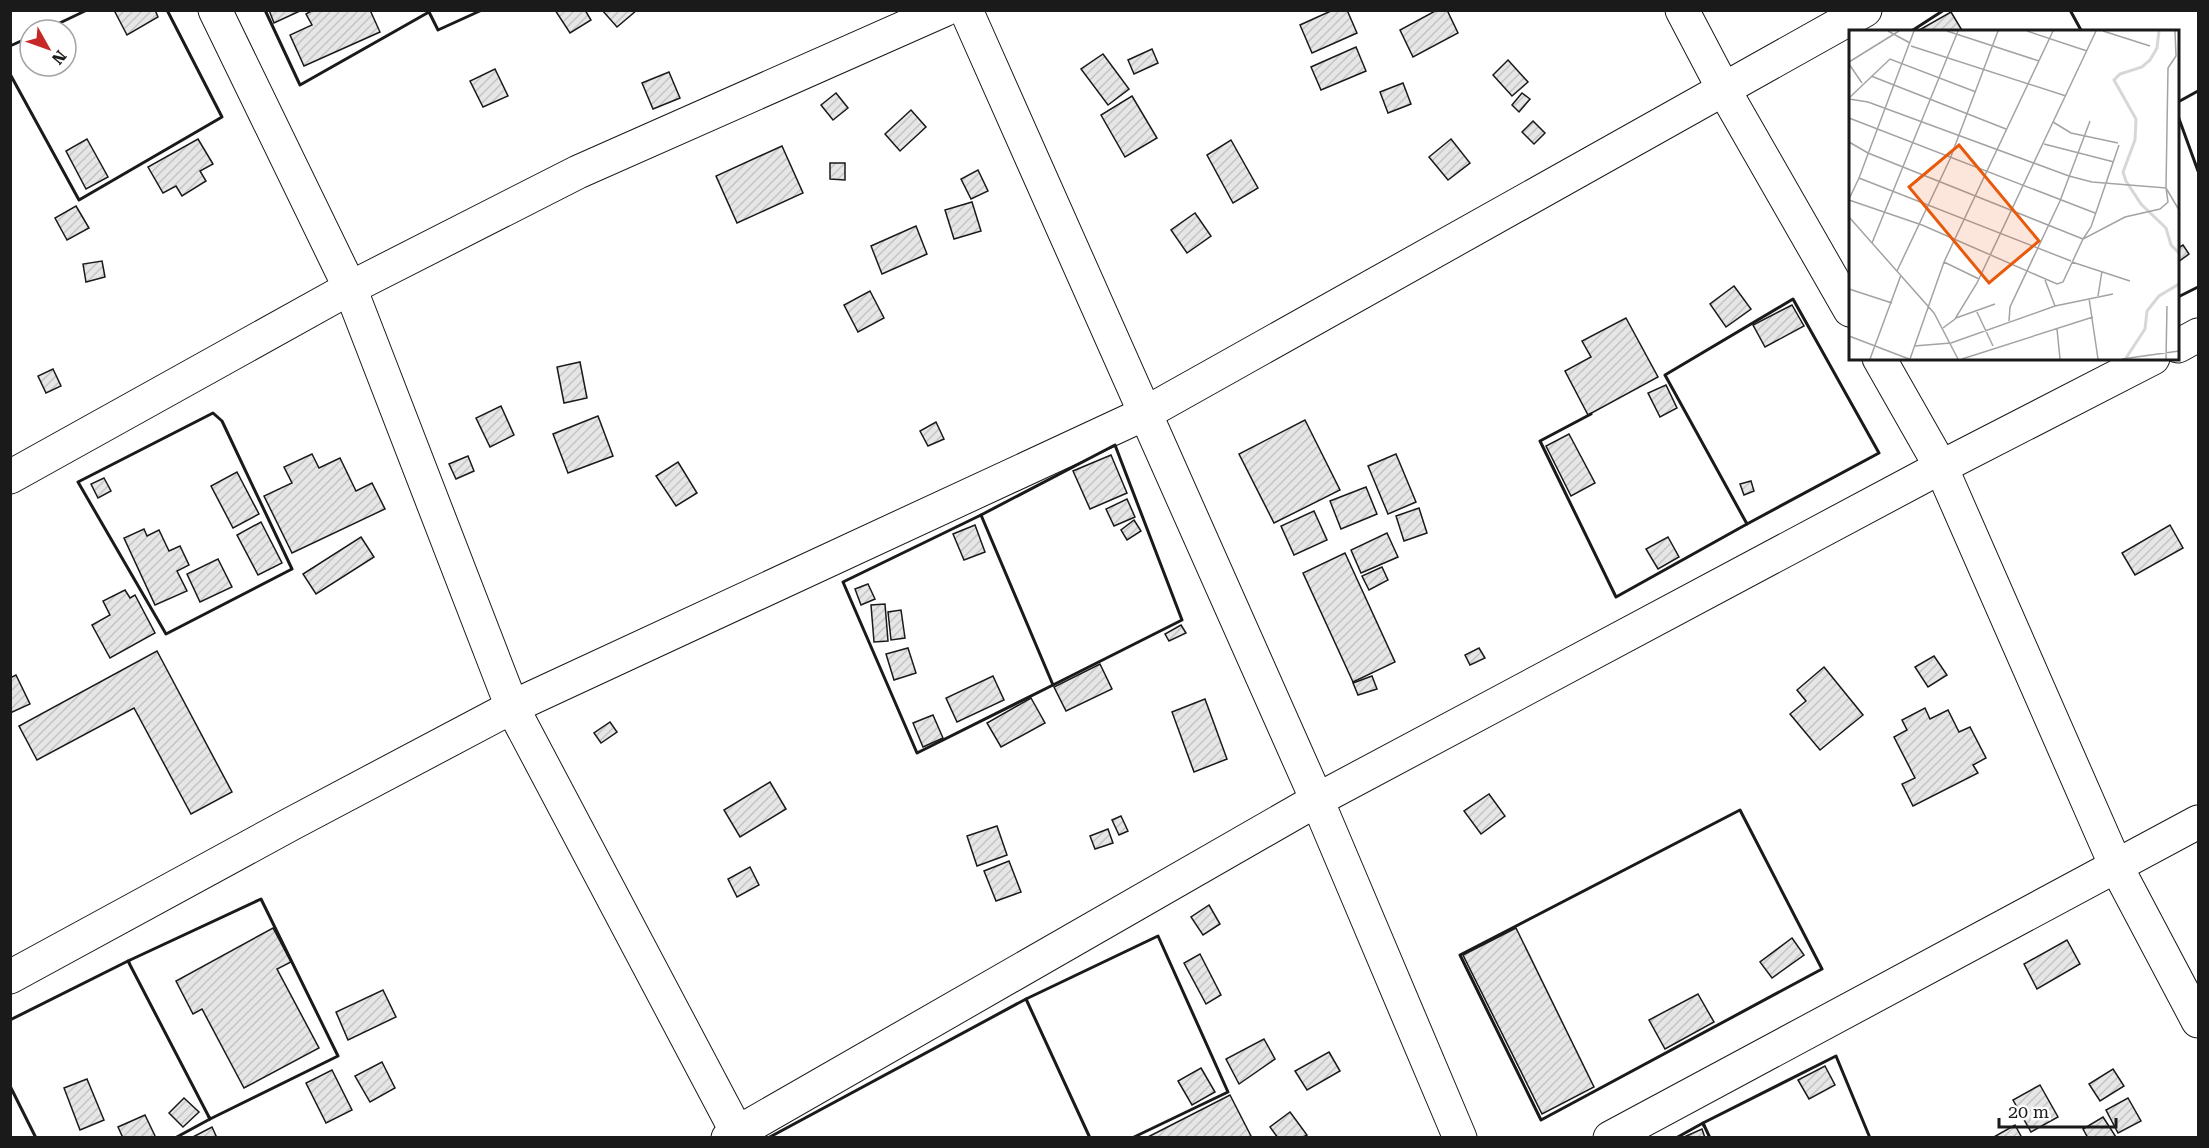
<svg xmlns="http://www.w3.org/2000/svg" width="2209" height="1148" font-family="'Roboto Serif',serif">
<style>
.building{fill:url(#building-hatch);stroke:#1a1a1a;stroke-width:1.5}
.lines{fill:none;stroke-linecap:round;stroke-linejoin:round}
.minor-casing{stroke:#1a1a1a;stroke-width:35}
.minor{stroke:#fff;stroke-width:33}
.wall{stroke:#1a1a1a;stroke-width:3}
.inset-river{fill:none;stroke:#d7d7d7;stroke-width:3}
.inset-road{fill:none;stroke:#a3a3a3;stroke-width:1.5}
.view{fill:#e8590c;fill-opacity:0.15;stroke:#e8590c;stroke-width:3}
.inset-edge{fill:none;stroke:#1a1a1a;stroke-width:3}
</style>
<defs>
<pattern id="building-hatch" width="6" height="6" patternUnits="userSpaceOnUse" patternTransform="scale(1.5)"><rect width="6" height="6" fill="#e6e6e6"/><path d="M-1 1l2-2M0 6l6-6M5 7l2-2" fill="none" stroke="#c5c5c5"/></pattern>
</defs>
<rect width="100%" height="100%" fill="#fff"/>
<g class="building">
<path d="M114,10H155L158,17L127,35Z"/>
<path d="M269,10H302L274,23Z"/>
<path d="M313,10H370L380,32L304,66L290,35L312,25L306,14Z"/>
<path d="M555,10H585L591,20L570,33Z"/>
<path d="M602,10H637L617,27Z"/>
<path d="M1333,10H1347L1357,33L1312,53L1300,25Z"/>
<path d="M1437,10H1447L1458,33L1413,57L1400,30Z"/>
<path d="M1951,12L1963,32H1923L1921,29Z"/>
<path d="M1356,47L1366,71L1321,90L1311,67Z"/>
<path d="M1152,49L1158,63L1134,74L1128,60Z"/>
<path d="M1103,54L1129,89L1108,105L1081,69Z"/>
<path d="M1508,60L1528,82L1512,96L1493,75Z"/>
<path d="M495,69L508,96L483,107L470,81Z"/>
<path d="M669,72L680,98L653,109L642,83Z"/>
<path d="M1403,83L1411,104L1388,113L1380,92Z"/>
<path d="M836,93L848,108L833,120L821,105Z"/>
<path d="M1522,93L1530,99L1519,112L1512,105Z"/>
<path d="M1132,96L1157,138L1125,157L1101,115Z"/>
<path d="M911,110L926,127L900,151L885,134Z"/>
<path d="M1533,121L1545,133L1534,144L1522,132Z"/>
<path d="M87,139L108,177L86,189L66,151Z"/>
<path d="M198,139L213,164L200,171L206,181L182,196L176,186L163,193L148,167Z"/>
<path d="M1451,139L1470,163L1448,180L1429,157Z"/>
<path d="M1231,140L1258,188L1233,203L1207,155Z"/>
<path d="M782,146L803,193L737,223L716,176Z"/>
<path d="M830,163H845V180L830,179Z"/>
<path d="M978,170L988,191L971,199L961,179Z"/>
<path d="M972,202L981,231L954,239L945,210Z"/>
<path d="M76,206L89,228L67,240L55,218Z"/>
<path d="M1195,213L1211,236L1187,253L1171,230Z"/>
<path d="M916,226L927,254L882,274L871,246Z"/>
<path d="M2183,245L2189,254L2178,262V248Z"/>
<path d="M102,261L105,277L86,282L83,264Z"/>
<path d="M1734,286L1751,309L1726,327L1710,304Z"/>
<path d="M870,291L884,318L858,332L844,305Z"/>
<path d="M1792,305L1804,326L1765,347L1753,325Z"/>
<path d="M1626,318L1658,377L1588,415L1565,371L1591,357L1582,341Z"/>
<path d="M580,362L587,398L564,403L557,367Z"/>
<path d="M53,369L61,386L46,393L38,376Z"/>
<path d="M1666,385L1677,408L1660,417L1648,393Z"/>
<path d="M501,406L514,435L490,447L476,418Z"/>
<path d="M598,416L613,456L568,473L553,434Z"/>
<path d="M1305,420L1340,490L1274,523L1239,454Z"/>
<path d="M936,422L944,439L928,446L920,431Z"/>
<path d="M1569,434L1595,483L1571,496L1546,446Z"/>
<path d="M312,454L319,468L340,458L356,491L372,483L385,509L292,553L264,496L292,483L284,467Z"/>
<path d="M1396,454L1416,502L1388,514L1368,466Z"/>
<path d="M1111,455L1127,493L1090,509L1073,471Z"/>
<path d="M468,456L474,471L456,479L449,464Z"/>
<path d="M678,462L697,493L676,506L656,476Z"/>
<path d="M237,472L259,514L233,528L211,486Z"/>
<path d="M104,478L111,491L98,498L91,484Z"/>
<path d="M1751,481L1754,491L1744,495L1740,484Z"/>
<path d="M1366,487L1377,514L1341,529L1330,501Z"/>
<path d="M1127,499L1135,517L1114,526L1106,509Z"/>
<path d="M1419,508L1427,533L1404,541L1396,516Z"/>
<path d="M1314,511L1327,540L1294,555L1281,526Z"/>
<path d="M1134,520L1141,531L1127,540L1121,530Z"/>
<path d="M261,522L282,563L258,575L237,535Z"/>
<path d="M975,525L985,552L964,560L953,534Z"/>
<path d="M2170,525L2183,548L2135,575L2122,553Z"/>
<path d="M144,529L147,536L159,530L169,551L180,546L189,565L177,571L187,591L155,605L124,538Z"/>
<path d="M1387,533L1398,557L1361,573L1351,550Z"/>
<path d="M361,537L374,557L316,594L303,574Z"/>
<path d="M1668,537L1679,557L1658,569L1646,549Z"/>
<path d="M1345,553L1395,662L1353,682L1303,573Z"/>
<path d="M218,559L232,587L200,602L187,574Z"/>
<path d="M1382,567L1388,580L1369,590L1362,576Z"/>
<path d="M868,584L875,599L861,605L855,589Z"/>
<path d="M125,590L130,598L135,595L155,633L110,658L92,625L110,615L103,601Z"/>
<path d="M885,604L888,641L874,642L871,605Z"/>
<path d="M901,610L905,638L891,640L888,612Z"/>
<path d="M1181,625L1186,633L1169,641L1165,634Z"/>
<path d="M908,648L916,673L894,680L886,654Z"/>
<path d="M1479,648L1485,658L1470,665L1465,655Z"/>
<path d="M157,651L232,792L191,814L134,708L37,760L19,726Z"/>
<path d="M1934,656L1947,675L1928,687L1915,667Z"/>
<path d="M1100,664L1112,689L1066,711L1054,687Z"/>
<path d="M1824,667L1863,715L1820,750L1790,714L1806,701L1797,690Z"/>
<path d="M16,675L30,704L10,713V678Z"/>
<path d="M993,676L1004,700L957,722L946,698Z"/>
<path d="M1372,676L1377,689L1358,695L1353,683Z"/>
<path d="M1031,698L1045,723L1001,747L987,723Z"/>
<path d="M1205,699L1227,759L1194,772L1172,712Z"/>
<path d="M1925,708L1930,719L1948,710L1959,732L1970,727L1986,758L1973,765L1978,773L1913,806L1902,784L1915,778L1894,737L1907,730L1902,720Z"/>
<path d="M933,715L943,738L923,747L913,723Z"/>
<path d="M610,722L617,732L601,743L594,733Z"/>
<path d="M770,782L786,809L740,837L724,810Z"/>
<path d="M1489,794L1505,816L1481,834L1464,811Z"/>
<path d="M1121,816L1128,831L1119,835L1112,820Z"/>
<path d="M997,826L1007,855L977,866L967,836Z"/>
<path d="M1108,829L1113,843L1095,849L1090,836Z"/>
<path d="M1009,861L1021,892L996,901L984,871Z"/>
<path d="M750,867L759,885L737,897L728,879Z"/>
<path d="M1209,905L1220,924L1203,935L1191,917Z"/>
<path d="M273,928L291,962L277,969L319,1048L244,1088L202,1009L193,1014L176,981Z"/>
<path d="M1516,928L1594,1087L1542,1114L1463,955Z"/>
<path d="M1792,938L1804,955L1772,978L1760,962Z"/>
<path d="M2067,940L2080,964L2037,989L2024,964Z"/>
<path d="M1200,954L1221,995L1206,1004L1184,963Z"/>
<path d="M383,990L396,1017L348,1040L336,1012Z"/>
<path d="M1698,994L1714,1022L1665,1049L1649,1020Z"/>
<path d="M1264,1039L1275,1059L1239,1084L1226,1059Z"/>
<path d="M1329,1052L1340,1071L1307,1090L1295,1071Z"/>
<path d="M382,1062L395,1088L370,1102L355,1076Z"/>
<path d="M1825,1066L1835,1085L1809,1099L1798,1080Z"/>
<path d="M1201,1068L1215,1092L1192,1105L1178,1081Z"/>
<path d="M2113,1069L2124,1086L2100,1101L2089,1084Z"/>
<path d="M332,1070L352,1110L326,1123L306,1083Z"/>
<path d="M87,1079L104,1120L80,1130L64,1088Z"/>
<path d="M2040,1085L2058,1117L2031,1132L2013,1100Z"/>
<path d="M1230,1095L1252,1138H1146Z"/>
<path d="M184,1098L199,1112L183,1127L169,1113Z"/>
<path d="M2128,1098L2141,1121L2118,1133L2106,1110Z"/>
<path d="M1290,1112L1307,1135L1302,1138H1278L1270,1127Z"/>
<path d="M145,1115L156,1138H123L118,1127Z"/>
<path d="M2103,1117L2116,1137L2088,1138L2083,1129Z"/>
<path d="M2015,1125L2022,1138H1992Z"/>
<path d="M212,1127L217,1138H191Z"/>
<path d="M1702,1129L1705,1138H1682Z"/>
</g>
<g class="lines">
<defs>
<g id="minor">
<path d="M215,10L350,288L512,707L740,1138"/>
<path d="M966,10L1317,800L1460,1138"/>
<path d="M1682,10L1724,90L1850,310"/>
<path d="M2178,346L2198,335"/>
<path d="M1879,358L1941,467L2116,866L2198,1021"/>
<path d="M10,477L350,288L578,172L944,10"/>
<path d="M10,977L291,824L512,707L1144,414L1865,10"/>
<path d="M728,1138L1317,800L1941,467L2153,358"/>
<path d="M1610,1138L2198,822"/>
</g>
</defs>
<use href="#minor" class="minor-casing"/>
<use href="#minor" class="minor"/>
<g class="wall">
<path d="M265,10L300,85L429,12L428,10L438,30L482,10"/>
<path d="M2070,10L2082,32"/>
<path d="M45,30L87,10"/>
<path d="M1910,32L1944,10"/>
<path d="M10,46L30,37"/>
<path d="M10,74L79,200L222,117L167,10"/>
<path d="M2178,102L2198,91"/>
<path d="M2178,116L2198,171"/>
<path d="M2178,297L2198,287"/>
<path d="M1793,299L1879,453L1747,524L1665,375Z"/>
<path d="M213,413L222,421L292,569L166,634L78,482Z"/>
<path d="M1591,414L1540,441L1616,597L1747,524"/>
<path d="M1115,445L1182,620L1053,685L981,515Z"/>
<path d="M981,515L843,582L917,753L1053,685"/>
<path d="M1740,810L1822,969L1541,1120L1460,955Z"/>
<path d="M261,899L338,1056L210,1119L128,961Z"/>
<path d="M10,1020L128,961L129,962"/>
<path d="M10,1086L36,1138"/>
<path d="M175,1138L210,1119L209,1117"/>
<path d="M768,1138L1026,999"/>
<path d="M1090,1138L1026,999L1158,936L1228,1092L1132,1138"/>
<path d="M1676,1138L1703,1123L1704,1126"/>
<path d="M1710,1138L1703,1123L1836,1056L1870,1138"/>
</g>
</g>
<g transform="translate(1849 30)">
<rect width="330" height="330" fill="#fff"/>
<path class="inset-river" d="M310,1L308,18L301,30L293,37L271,44L265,50L287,89L286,110L274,142L277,151L292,174L317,198L322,215L330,223M277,328L296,299L298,281L310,266L330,254"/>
<path class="inset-road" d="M39,1L61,13M65,1L10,148L222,231M98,1L190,31M178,1L238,21M254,1L301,16M62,16L217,66M0,32L50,1M0,34L13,53M22,46L157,99M0,68L41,29L127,62M0,69L19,72L220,146L243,152L317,158L319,38L327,26L326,1M0,88L246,183M204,92L222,103L269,113M0,112L19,123L234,209L242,197L270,115M195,114L265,132M0,169L10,148M0,170L73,195L208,254L214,252L234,209L276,187L311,179L319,172L317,158L330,180M0,187L85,283L109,329M23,213L109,1M95,232L130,249M223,232L281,251M48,241L101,129L149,1M196,250L206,276M0,259L43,273M249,266L253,241M240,268L249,329M127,280L144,316M107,288L146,274M160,291L161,277L211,171L241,91M94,298L106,289L128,253L247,1M208,299L211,329M0,306L60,329M65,316L102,313L206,276L264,264M21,329L52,245M61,329L95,232L204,1M113,329L244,287M273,329L330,321M317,329L318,276"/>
<path class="view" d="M110,115L190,211L140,253L60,157Z"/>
<rect width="330" height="330" class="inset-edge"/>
</g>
<rect width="2209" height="1148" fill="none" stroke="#1a1a1a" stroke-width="24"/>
<g transform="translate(48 48) rotate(130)"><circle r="28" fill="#ffffff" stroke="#a3a3a3" stroke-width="1.5"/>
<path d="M0-4.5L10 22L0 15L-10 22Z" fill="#c62828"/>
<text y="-9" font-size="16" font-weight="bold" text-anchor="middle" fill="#1a1a1a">N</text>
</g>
<path d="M1999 1118v9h117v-9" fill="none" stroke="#1a1a1a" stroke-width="3"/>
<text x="2008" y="1118" font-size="18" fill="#1a1a1a" stroke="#ffffff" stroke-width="4.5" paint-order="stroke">20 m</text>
</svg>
